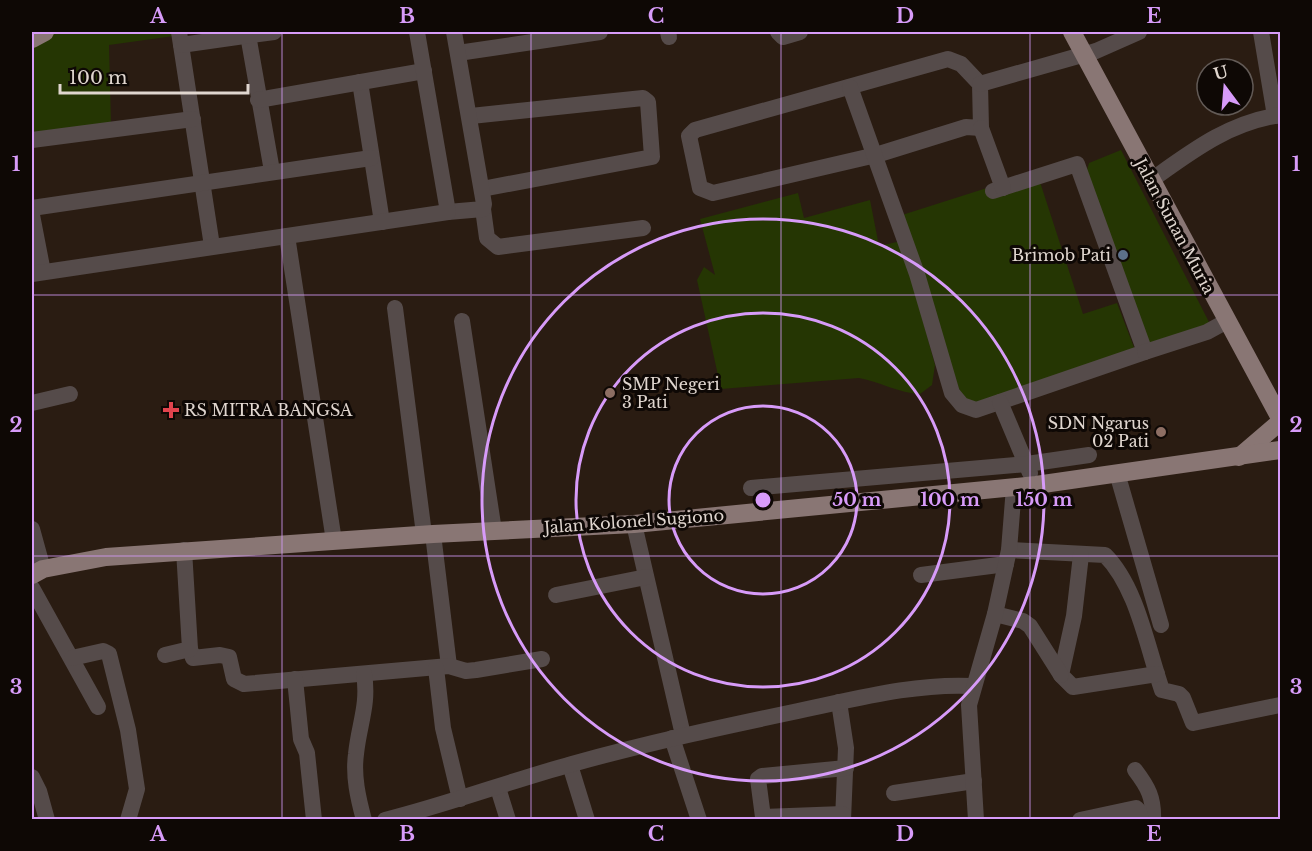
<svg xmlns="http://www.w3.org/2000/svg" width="1312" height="851" font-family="'Libre Baskerville',serif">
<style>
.green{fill:#253603}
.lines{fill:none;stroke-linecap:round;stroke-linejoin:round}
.minor{stroke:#554b4a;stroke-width:16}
.major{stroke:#897674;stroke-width:18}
.grid{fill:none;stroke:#d79bf9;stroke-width:1.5;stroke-opacity:0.55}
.ring{fill:none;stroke:#d79bf9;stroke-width:3}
.service-dot{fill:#5c6f8a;stroke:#0e0805;stroke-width:2}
.education-dot{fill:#8d6e63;stroke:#0e0805;stroke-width:2}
.health-dot{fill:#e0444e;stroke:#0e0805;stroke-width:2}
.labels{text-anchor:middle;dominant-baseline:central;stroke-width:6;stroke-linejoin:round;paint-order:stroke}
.street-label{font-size:16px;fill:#e0d6cf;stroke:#0e0805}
.poi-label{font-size:16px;fill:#e0d6cf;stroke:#0e0805;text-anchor:end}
.centre{fill:#d79bf9;stroke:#0e0805;stroke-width:3}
.ring-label{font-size:18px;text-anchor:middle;font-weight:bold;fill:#d79bf9;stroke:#0e0805;stroke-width:6;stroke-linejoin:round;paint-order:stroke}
.neatline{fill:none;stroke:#d79bf9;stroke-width:2}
.grid-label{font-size:20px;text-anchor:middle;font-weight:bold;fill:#d79bf9}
</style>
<rect width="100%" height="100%" fill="#2a1c12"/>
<g class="green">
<path d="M56,32H173L174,36L109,45L111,125L32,135V45Z"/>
<path d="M1121,150L1210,324L1148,346L1087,170L1089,163Z"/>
<path d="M1040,182L1083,314L1117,303L1135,350L978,404L966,400L959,389L902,215L990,187Z"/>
<path d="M798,193L804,218L870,200L879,246L901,241L935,365L932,385L920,394C899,393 880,382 859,378L721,389L697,280L704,267L715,275L700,219Z"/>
</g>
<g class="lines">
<g class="minor">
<path d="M179,32L212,246"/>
<path d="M668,32L669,37"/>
<path d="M778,32L783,37L800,32"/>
<path d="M1261,32L1275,116"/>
<path d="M248,35L272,171"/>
<path d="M181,45L274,32"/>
<path d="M458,53L600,32"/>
<path d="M948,59L961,64L980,84L981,128L966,127L876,155L713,193L700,188L689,136L695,130Z"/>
<path d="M360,82L382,222"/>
<path d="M980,84L1096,51L1139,32"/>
<path d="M850,87L917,274L952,393L962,405L976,410L1145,352L1077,164L993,191"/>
<path d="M258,100L424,71"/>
<path d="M471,116L643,98L648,102L652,157L482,189"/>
<path d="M981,128L1003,188"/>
<path d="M32,140L193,119"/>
<path d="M1150,181C1192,151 1228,123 1280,115"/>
<path d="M32,208L371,158"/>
<path d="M483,209L487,238L498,247L643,228"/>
<path d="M448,212L483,209L484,204L454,32"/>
<path d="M32,215L43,272"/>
<path d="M287,236L334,541"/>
<path d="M32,274L448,212L417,32"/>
<path d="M395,308L424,534"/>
<path d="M462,321L494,531"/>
<path d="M1145,352L1207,332L1227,321"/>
<path d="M1000,402L1030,473"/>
<path d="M32,403L70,394"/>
<path d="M1117,473L1161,625"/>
<path d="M751,488L1027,464L1089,455"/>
<path d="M634,524L683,735"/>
<path d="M32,529L43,569"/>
<path d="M433,534L449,666"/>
<path d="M1009,550L1105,555C1137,587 1147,647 1162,690L1179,694L1183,698L1193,723L1280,705"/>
<path d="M1081,555L1074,616L1061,675L1073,687L1157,674"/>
<path d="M921,575L1006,564"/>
<path d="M32,588L98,707"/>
<path d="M556,595L646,577"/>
<path d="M995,614L1023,621L1030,626L1061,675"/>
<path d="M190,649L193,658L220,655L229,657L234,679L244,684L449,666L466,671L476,670L542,659"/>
<path d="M165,655L190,649L184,550"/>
<path d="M72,658L103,651L109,654L128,730L137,789L128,820"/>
<path d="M436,668L443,728L460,799"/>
<path d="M295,679L301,739L307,753L314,820"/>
<path d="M839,702L846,748L843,820"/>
<path d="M672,738L699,820"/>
<path d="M570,765L587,820"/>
<path d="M1135,770C1148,787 1154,798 1153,820"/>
<path d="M32,777L39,791L47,820"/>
<path d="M498,788L508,820"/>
<path d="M894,793L974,781"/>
<path d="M843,814L763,817L758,779L762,776L846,768"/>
<path d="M364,820C358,798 353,776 356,754C359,724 369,705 364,674"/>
<path d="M385,820C449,804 510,781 572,764C647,743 722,727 798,711C856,699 914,683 973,686"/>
<path d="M976,820L969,705L995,614L1009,550L1014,487"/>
<path d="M1080,820L1136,808L1139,811L1141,820"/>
</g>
<g class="major">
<path d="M1072,32L1280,418"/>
<path d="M32,39L45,32"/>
<path d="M1239,457L1280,422"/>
<path d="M32,575L43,569L106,557L433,534L634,524L1036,485L1280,450"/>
</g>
</g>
<path class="grid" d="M282,32V820M531,32V820M781,32V820M1030,32V820M32,295H1280M32,556H1280"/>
<g class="ring">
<circle cx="763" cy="500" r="94"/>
<circle cx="763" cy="500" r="187"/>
<circle cx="763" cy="500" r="281"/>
</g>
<circle class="service-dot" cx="1123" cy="255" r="6"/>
<g class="education-dot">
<circle cx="610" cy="393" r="6"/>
<circle cx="1161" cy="432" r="6"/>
</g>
<path class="health-dot" d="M168 401h6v6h6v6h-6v6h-6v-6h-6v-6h6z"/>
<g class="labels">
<g class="street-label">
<text transform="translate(1175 226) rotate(62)">Jalan Sunan Muria</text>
<text transform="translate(634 521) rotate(-4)">Jalan Kolonel Sugiono</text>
</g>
<g class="poi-label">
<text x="1111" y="255">Brimob Pati</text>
<text x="622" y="384" text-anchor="start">SMP Negeri<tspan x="622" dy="18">3 Pati</tspan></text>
<text x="184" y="410" text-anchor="start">RS MITRA BANGSA</text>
<text x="1149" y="423">SDN Ngarus<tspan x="1149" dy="18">02 Pati</tspan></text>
</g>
</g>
<circle cx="763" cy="500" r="9" class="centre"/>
<g class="ring-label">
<text x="857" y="506">50 m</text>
<text x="950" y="506">100 m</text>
<text x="1044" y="506">150 m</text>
</g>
<rect width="1312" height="851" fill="none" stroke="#0e0805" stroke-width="66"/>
<g transform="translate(1225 87) rotate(344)"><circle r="28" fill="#0e0805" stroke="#625a56" stroke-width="1.5"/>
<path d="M0-4.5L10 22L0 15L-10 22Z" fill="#d79bf9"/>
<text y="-9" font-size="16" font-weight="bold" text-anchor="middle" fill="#e0d6cf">U</text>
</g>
<path d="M60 84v9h188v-9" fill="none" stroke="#e0d6cf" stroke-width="3"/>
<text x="69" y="84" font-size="18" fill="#e0d6cf" stroke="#0e0805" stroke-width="4.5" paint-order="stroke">100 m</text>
<rect x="33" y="33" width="1246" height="785" class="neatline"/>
<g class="grid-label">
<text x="158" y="23">A</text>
<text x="407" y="23">B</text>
<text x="656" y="23">C</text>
<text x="905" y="23">D</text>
<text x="1154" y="23">E</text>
<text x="16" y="171">1</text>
<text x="1296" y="171">1</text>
<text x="16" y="432">2</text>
<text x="1296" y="432">2</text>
<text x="16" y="694">3</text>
<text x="1296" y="694">3</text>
<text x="158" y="841">A</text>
<text x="407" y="841">B</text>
<text x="656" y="841">C</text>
<text x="905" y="841">D</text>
<text x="1154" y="841">E</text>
</g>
</svg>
